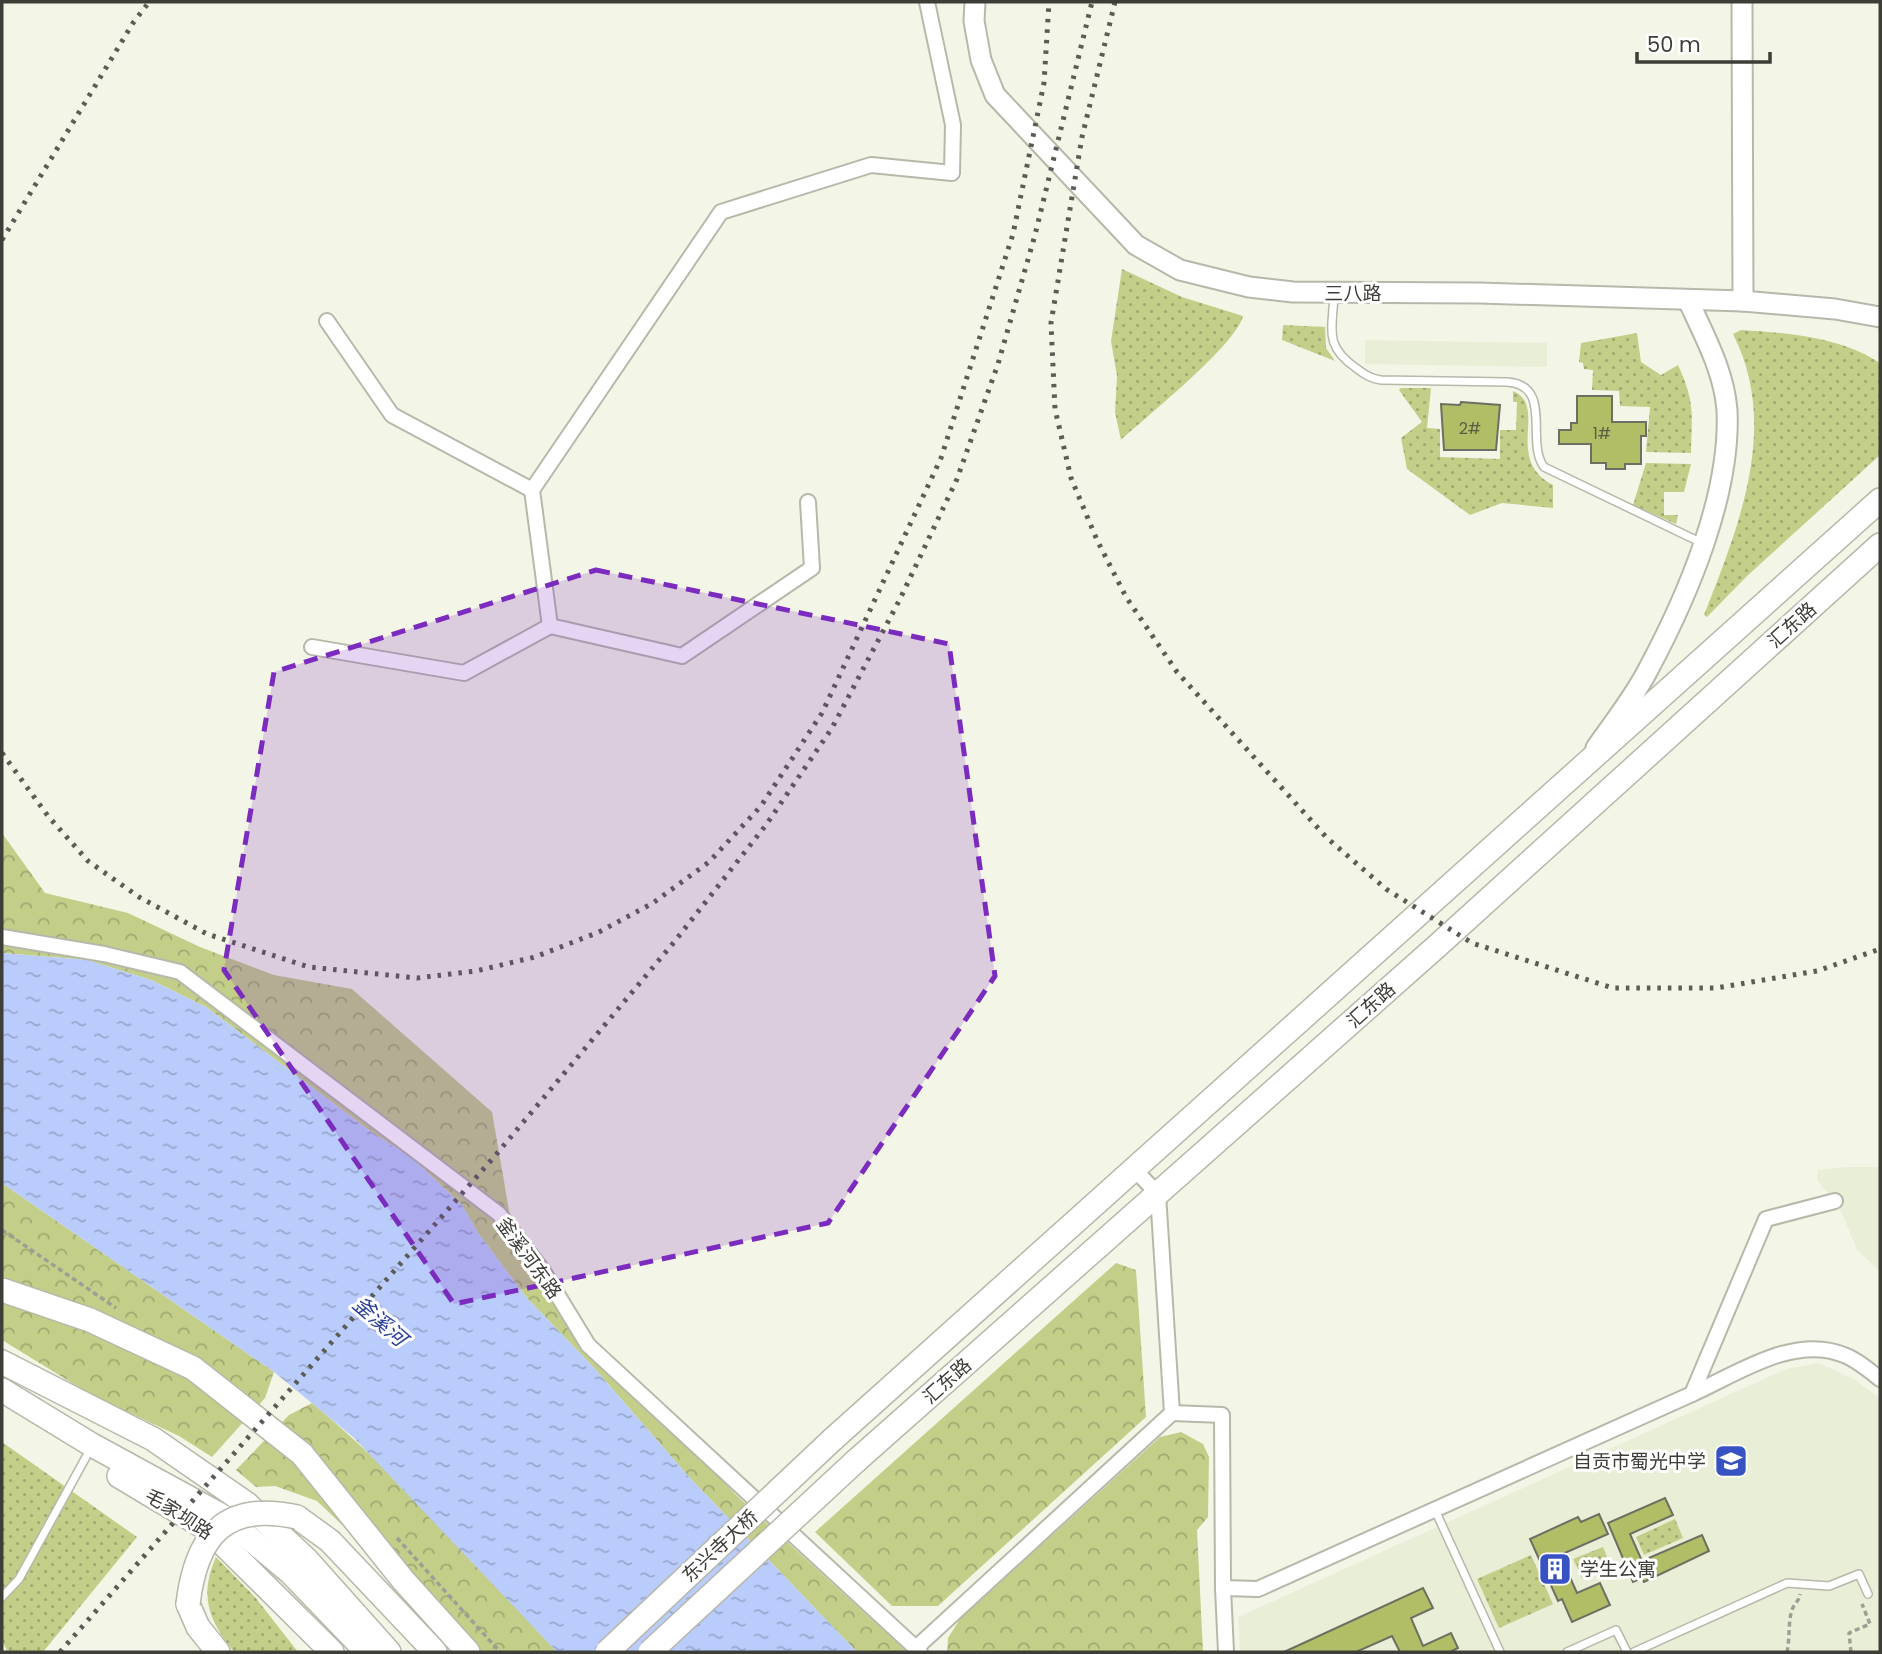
<svg xmlns="http://www.w3.org/2000/svg" width="1882" height="1654" font-family="Poppins,'Noto Sans SC',sans-serif">
<style>
.built{fill:#e9eed7}
.grass{fill:url(#grass-dots)}
.park{fill:url(#park-crowns)}
.water{fill:url(#water-ripples)}
.building{fill:#b1be66;stroke:#6d6f62;stroke-width:2}
.lines{fill:none;stroke-linecap:round;stroke-linejoin:round}
.lane-casing{stroke:#b6b8aa;stroke-width:10}
.street-casing{stroke:#b6b8aa;stroke-width:18}
.secondary-casing{stroke:#b6b8aa;stroke-width:23}
.primary-casing{stroke:#b6b8aa;stroke-width:26}
.path{stroke:#9d9f94;stroke-width:3.5;stroke-dasharray:5 3.5;stroke-linecap:butt}
.lane{stroke:#fff;stroke-width:7}
.street{stroke:#fff;stroke-width:14}
.secondary{stroke:#fff;stroke-width:19}
.primary{stroke:#fff;stroke-width:23}
.rail{stroke:#5b5c55;stroke-width:5;stroke-dasharray:3.5 7;stroke-linecap:butt}
.primary-bridge-casing{stroke:#b6b8aa;stroke-width:26;stroke-linecap:butt}
.primary-bridge{stroke:#fff;stroke-width:23}
.marked{fill:#7b2cbf;fill-opacity:0.2;stroke:#7b2cbf;stroke-width:5;stroke-dasharray:14 9;stroke-linejoin:round}
.labels{text-anchor:middle;dominant-baseline:central;stroke-width:6;stroke-linejoin:round;paint-order:stroke}
.number-label{font-size:16px;fill:#5a5e44}
.street-label{font-size:19px;fill:#3d3e38;stroke:#fff}
.poi-label{font-size:19px;fill:#3d3e38;stroke:#fff;text-anchor:end}
.water-label{font-size:21px;font-style:italic;fill:#2b4097;stroke:#fff}
</style>
<defs>
<pattern id="grass-dots" width="8" height="8" patternUnits="userSpaceOnUse" patternTransform="scale(1.75)"><rect width="8" height="8" fill="#c3ce89"/><path d="M2 2h.1M6 6h.1" fill="none" stroke="#a0a971" stroke-width="1.8" stroke-linecap="round"/></pattern>
<pattern id="park-crowns" width="20" height="18" patternUnits="userSpaceOnUse" patternTransform="scale(1.75)"><rect width="20" height="18" fill="#c3ce89"/><path d="M2 6a3 3 0 1 1 6 0M12 15a3 3 0 1 1 6 0" fill="none" stroke="#a0a971"/></pattern>
<pattern id="water-ripples" width="26" height="14" patternUnits="userSpaceOnUse" patternTransform="scale(1.75)"><rect width="26" height="14" fill="#baccfb"/><path d="M2 4q2-2 4 0t4 0M15 11q2-2 4 0t4 0" fill="none" stroke="#98a7cc"/></pattern>
</defs>
<rect width="100%" height="100%" fill="#f3f6e7"/>
<g class="built">
<path d="M1365,340L1547,343V367L1365,364Z"/>
<path d="M1847,1167H1880V1271L1857,1250L1840,1208L1817,1180L1818,1170Z"/>
<path d="M1819,1363L1854,1379L1880,1398V1652H1240L1238,1617L1786,1369Z"/>
</g>
<g class="grass">
<path d="M1122,269L1182,297L1243,316C1236,345 1147,416 1121,440L1115,412L1117,376L1111,341Z"/>
<path d="M1283,325L1325,327L1326,348L1335,361L1282,340Z"/>
<path d="M1741,330C1788,333 1840,337 1880,363V455L1746,577L1707,617L1704,615C1739,526 1780,426 1733,334Z"/>
<path d="M1637,333L1641,362L1661,375L1678,365C1695,402 1692,413 1691,453L1646,452L1650,407L1620,406L1619,391L1592,390L1593,370L1584,369L1583,363L1579,362L1581,343Z"/>
<path d="M1401,388H1431L1427,428L1440,429V457L1500,459V430H1516L1517,402H1513V391C1549,406 1503,459 1553,485V508L1502,503L1470,515L1407,469L1401,438L1422,422L1399,390Z"/>
<path d="M1646,463L1691,464L1684,492H1664V515H1678L1676,524L1633,505Z"/>
<path d="M2,1442L137,1537L43,1652H8L2,1641Z"/>
<path d="M1675,1519L1683,1538L1644,1555L1636,1537Z"/>
<path d="M1603,1547L1611,1566L1582,1578L1573,1559Z"/>
<path d="M1531,1555L1553,1604L1499,1628L1477,1579Z"/>
<path d="M216,1557L255,1597L298,1652H234C208,1620 199,1595 216,1557Z"/>
</g>
<g class="park">
<path d="M2,833L45,893L128,913L200,947L274,975L352,989L492,1112L514,1239L524,1270L735,1494L907,1652H857L689,1477L595,1369L526,1297L478,1233L462,1205L412,1158L370,1131L206,1007L151,980L87,960L2,953Z"/>
<path d="M2,1183L274,1372L265,1398L212,1457L179,1436L90,1394L2,1340Z"/>
<path d="M1116,1263L1136,1270L1146,1417L938,1606H892L815,1532Z"/>
<path d="M312,1403C401,1477 478,1567 557,1652H475L317,1501L275,1486L256,1487L236,1470L289,1415Z"/>
<path d="M1181,1432L1203,1444L1209,1457L1208,1517L1197,1530L1203,1652H947L948,1638L960,1619L1160,1437Z"/>
</g>
<path class="water" d="M2,953L87,960L151,980L206,1007L370,1131L412,1158L462,1205L478,1233L526,1297L595,1369L689,1477L857,1652H557L353,1437L274,1372L2,1183Z"/>
<g class="building">
<path d="M1577,396H1612V422H1646V436H1641V464H1625V469H1606V463H1591V444H1559V430H1571V423H1577Z"/>
<path d="M1461,402L1500,405L1496,450H1444L1441,404L1460,405Z"/>
<path d="M1665,1498L1673,1515L1630,1534L1642,1561L1702,1535L1709,1551L1644,1582L1642,1578L1633,1582L1608,1523Z"/>
<path d="M1599,1514L1608,1534L1560,1555L1577,1593L1600,1583L1610,1605L1572,1622L1562,1599L1558,1601L1530,1539L1578,1517L1581,1522Z"/>
<path d="M1423,1588L1433,1608L1411,1618L1423,1646L1451,1633L1458,1648L1450,1652H1400L1392,1636L1356,1652H1284Z"/>
</g>
<g class="lines">
<defs>
<g id="lane">
<path d="M1334,293C1333,329 1323,345 1356,368C1364,374 1371,379 1381,380L1507,382C1554,385 1525,442 1544,467L1702,543"/>
<path d="M1435,1510L1500,1652"/>
<path d="M2,1597L19,1579L86,1457"/>
<path d="M1567,1652L1616,1630L1627,1652"/>
<path d="M1634,1652L1787,1583L1829,1586L1859,1574L1868,1594"/>
</g>
<g id="street">
<path d="M327,321L392,415L532,490"/>
<path d="M550,626L532,490L721,212L871,165L952,173L953,125L927,2"/>
<path d="M312,647L464,673L550,626L682,656L812,568L808,502"/>
<path d="M2,937L104,954L180,972L499,1214L543,1271L588,1345L920,1652"/>
<path d="M1692,1394C1737,1374 1794,1334 1844,1355C1857,1360 1869,1370 1880,1379"/>
<path d="M1172,1413L1222,1415L1223,1588L1258,1589L1692,1394L1766,1219L1835,1201"/>
<path d="M1223,1588L1226,1652"/>
<path d="M916,1648L1172,1413L1158,1194L1134,1169"/>
</g>
<g id="secondary">
<path d="M975,2L974,21L981,60L995,95L1136,245L1180,270L1249,287L1293,292L1479,293L1743,301L1835,309L1880,317"/>
<path d="M1742,2L1743,301"/>
<path d="M1596,748C1614,722 1635,696 1649,668C1688,595 1731,494 1727,410C1724,371 1704,335 1688,300"/>
</g>
<g id="primary">
<path d="M2,1290L90,1320L193,1368L302,1454L403,1580L468,1652"/>
<path d="M2,1362L153,1439L247,1504L306,1559L389,1652"/>
<path d="M2,1390L92,1445L224,1517L291,1573L367,1652"/>
<path d="M832,1440L1880,500"/>
<path d="M857,1460L1436,947L1880,545"/>
<path d="M119,1476L209,1530L332,1652"/>
<path d="M297,1517L330,1541L435,1652"/>
<path d="M188,1604L198,1627L218,1652"/>
</g>
</defs>
<use href="#lane" class="lane-casing"/>
<use href="#street" class="street-casing"/>
<use href="#secondary" class="secondary-casing"/>
<use href="#primary" class="primary-casing"/>
<g class="path">
<path d="M2,1230L116,1308"/>
<path d="M397,1538L500,1652"/>
<path d="M1787,1652C1790,1639 1788,1621 1792,1610C1794,1603 1799,1602 1800,1594"/>
<path d="M1851,1652L1849,1633L1870,1624L1862,1604"/>
</g>
<use href="#lane" class="lane"/>
<use href="#street" class="street"/>
<use href="#secondary" class="secondary"/>
<use href="#primary" class="primary"/>
<g class="rail">
<path d="M1115,2L1082,137L1051,323L1055,409L1071,478L1097,540L1126,597L1177,672L1327,838L1386,889L1472,943L1613,988H1716L1817,971L1880,949"/>
<path d="M2,240L133,23L149,2"/>
<path d="M2,753L48,816L88,861L139,897L207,934L309,967L417,978L476,971L535,957L599,932L653,903L709,862L761,806L822,713L941,458L1013,234L1044,83L1049,2"/>
<path d="M60,1652L494,1157L675,941L766,825L832,728L900,599L957,479L998,364L1035,235L1092,2"/>
</g>
<defs>
<g id="primary-bridge">
<path d="M188,1604C196,1536 225,1501 297,1517"/>
<path d="M607,1652L832,1440"/>
<path d="M650,1652L857,1460"/>
</g>
</defs>
<use href="#primary-bridge" class="primary-bridge-casing"/>
<use href="#primary-bridge" class="primary-bridge"/>
</g>
<path class="marked" d="M596,570L949,644L995,976L828,1223L454,1304L224,970L274,672Z"/>
<defs>
<symbol id="school-square" viewBox="-11 -11 22 22"><rect x="-9" y="-9" width="18" height="18" rx="4" fill="#3752c3" stroke="#fff"/><path d="M0-5L7-2L0 1L-7-2ZM-4 1L0 2.5L4 1V4Q0 6-4 4Z" fill="#fff"/></symbol>
<symbol id="building-square" viewBox="-11 -11 22 22"><rect x="-9" y="-9" width="18" height="18" rx="4" fill="#3752c3" stroke="#fff"/><path d="M-4-6H4V6H1V3H-1V6H-4ZM-2.5-4.3h1.7v1.8h-1.7ZM.8-4.3h1.7v1.8H.8ZM-2.5-1h1.7V.8h-1.7ZM.8-1h1.7V.8H.8Z" fill="#fff"/></symbol>
</defs>
<g fill-rule="evenodd">
<use href="#school-square" x="1712" y="1442" width="38" height="38"/>
<use href="#building-square" x="1536" y="1550" width="38" height="38"/>
</g>
<g class="labels">
<g class="number-label">
<text x="1470" y="428">2#</text>
<text x="1602" y="433">1#</text>
</g>
<g class="street-label">
<text x="1353" y="293">三八路</text>
<text transform="translate(1792 625) rotate(-42)">汇东路</text>
<text transform="translate(1371 1005) rotate(-42)">汇东路</text>
<text transform="translate(529 1258) rotate(54)">釜溪河东路</text>
<text transform="translate(947 1381) rotate(-42)">汇东路</text>
<text transform="translate(179 1514) rotate(33)">毛家坝路</text>
<text transform="translate(720 1546) rotate(-43)">东兴寺大桥</text>
</g>
<g class="poi-label">
<text x="1706" y="1461">自贡市蜀光中学</text>
<text x="1580" y="1569" text-anchor="start">学生公寓</text>
</g>
<g class="water-label">
<text transform="translate(380 1321) rotate(41)">釜溪河</text>
</g>
</g>
<rect width="1882" height="1654" fill="none" stroke="#3d3e38" stroke-width="7"/>
<path d="M1637 52v10h133v-10" fill="none" stroke="#3d3e38" stroke-width="3.5"/>
<text x="1647" y="52" font-size="21" fill="#3d3e38" stroke="#ffffff" stroke-width="5" paint-order="stroke">50 m</text>
</svg>
